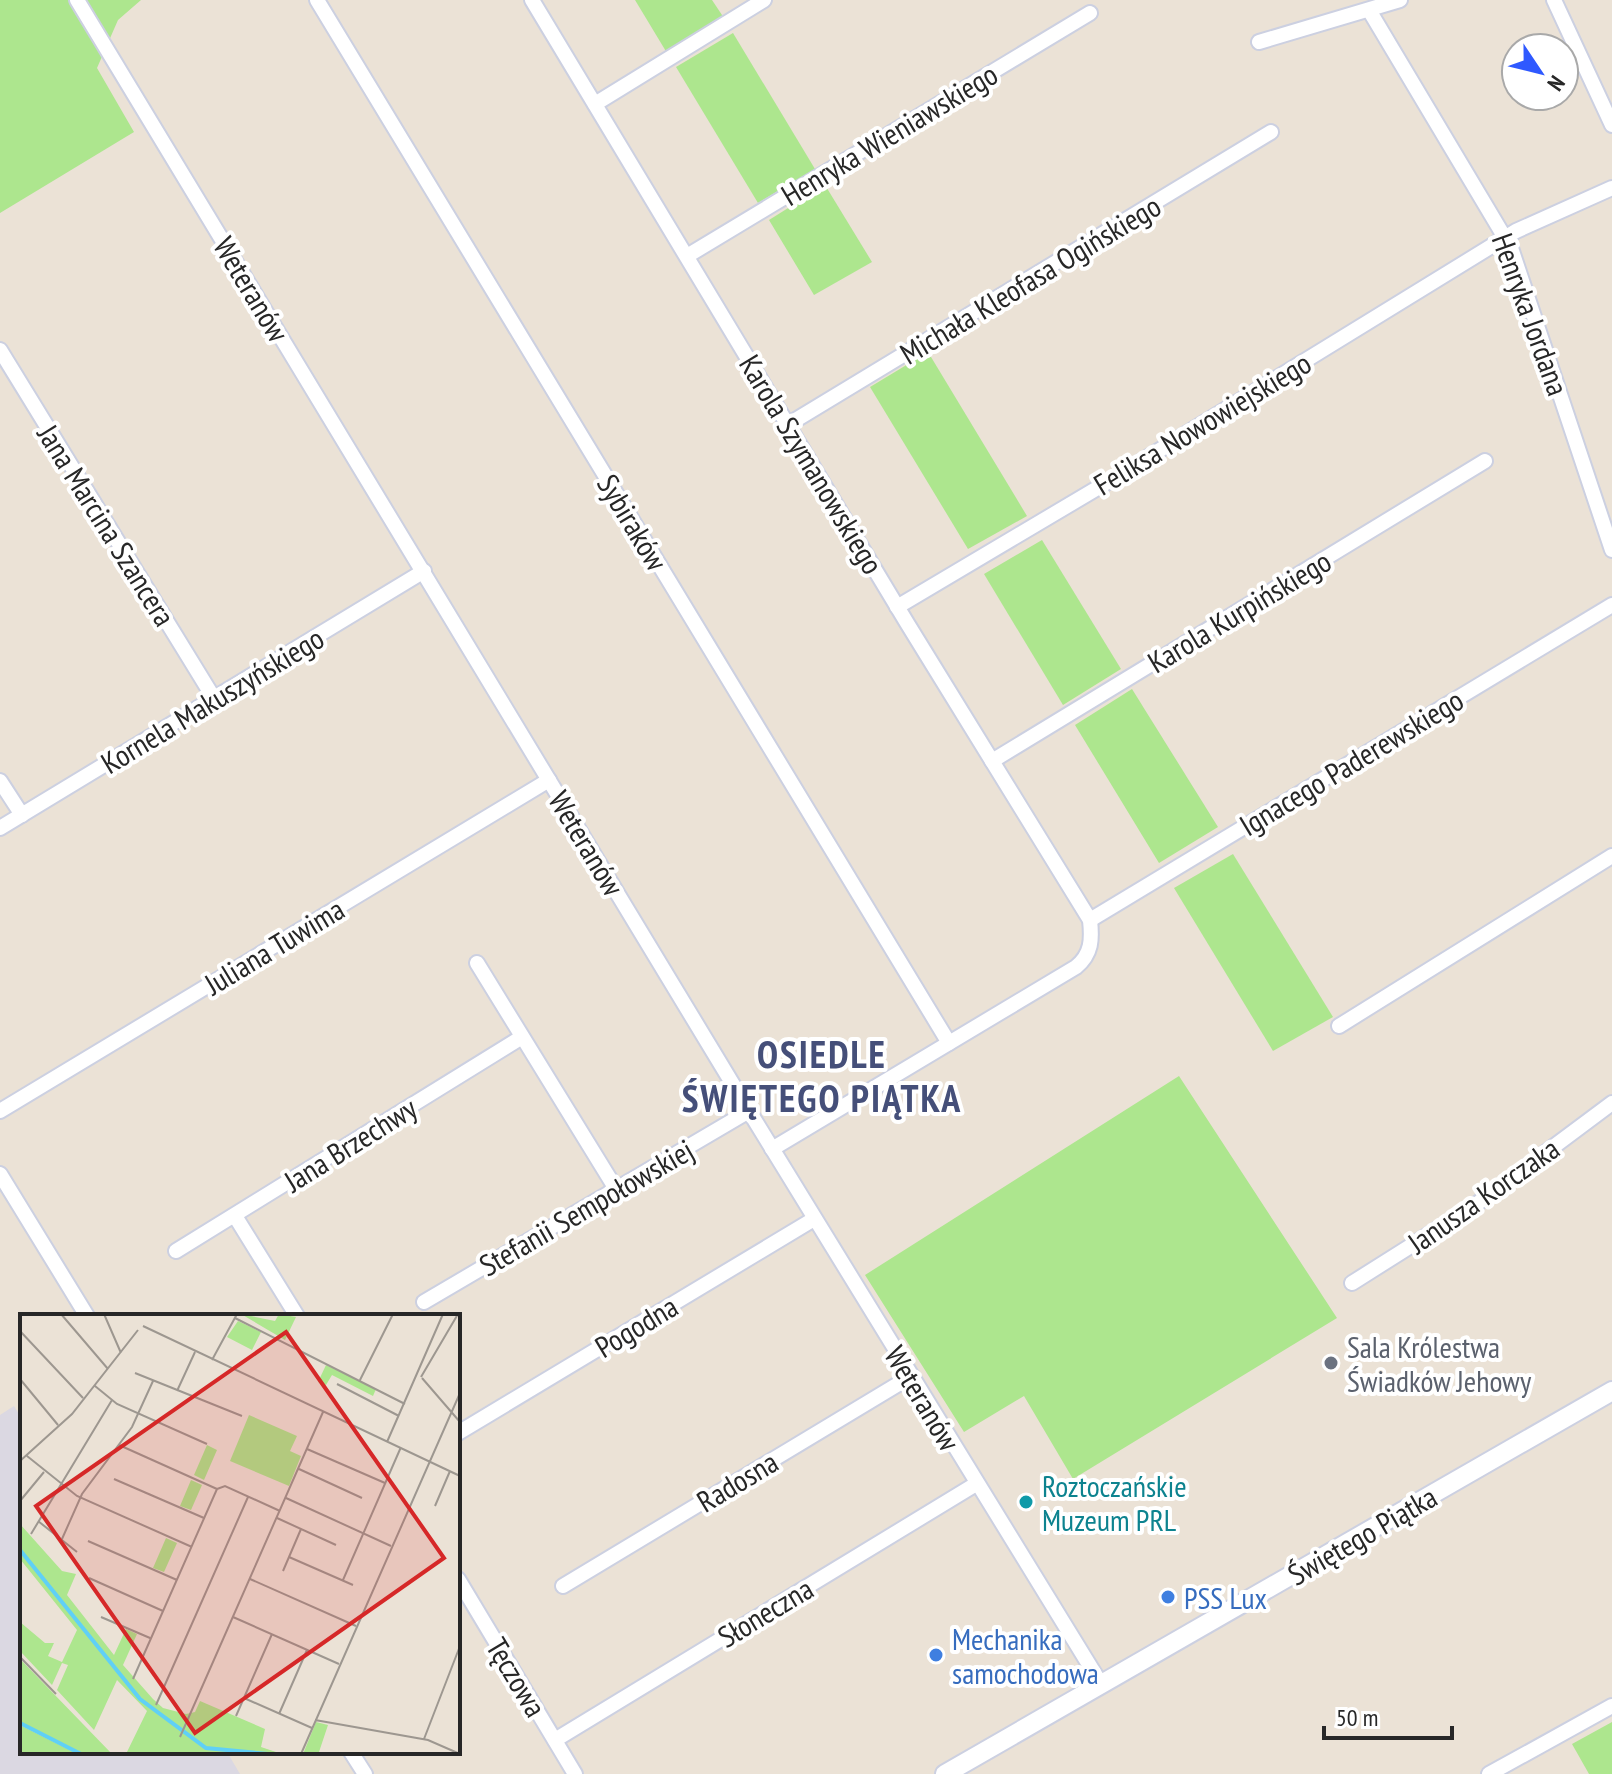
<svg xmlns="http://www.w3.org/2000/svg" width="1612" height="1774" font-family="'PT Sans Narrow',sans-serif">
<style>
.industrial{fill:#dbd8e2}
.green{fill:#ade68e}
.lines{fill:none;stroke-linecap:round;stroke-linejoin:round}
.street-casing{stroke:#ccd0e1;stroke-width:18}
.secondary-casing{stroke:#ccd0e1;stroke-width:22}
.street{stroke:#fff;stroke-width:14}
.secondary{stroke:#fff;stroke-width:18}
.worship-dot{fill:#6b7280;stroke:#fff;stroke-width:3}
.culture-dot{fill:#0f9aa8;stroke:#fff;stroke-width:3}
.shop-dot{fill:#3f7fe0;stroke:#fff;stroke-width:3}
.labels{text-anchor:middle;dominant-baseline:central;stroke-width:8;stroke-linejoin:round;paint-order:stroke}
.street-label{font-size:30px;fill:#272727;stroke:#fff}
.worship-label{font-size:30px;fill:#5b616d;stroke:#fff;text-anchor:start}
.culture-label{font-size:30px;fill:#0d838f;stroke:#fff;text-anchor:start}
.shop-label{font-size:30px;fill:#366cbe;stroke:#fff;text-anchor:start}
.district-label{font-size:38px;font-weight:bold;letter-spacing:2px;fill:#454f79;stroke:#fff}
.inset-river{fill:none;stroke:#60d0f6;stroke-width:4}
.inset-road{fill:none;stroke:#9d9790;stroke-width:2}
.view{fill:#d62828;fill-opacity:0.15;stroke:#d62828;stroke-width:4}
.inset-edge{fill:none;stroke:#272727;stroke-width:4}
</style>
<rect width="100%" height="100%" fill="#ebe2d6"/>
<path class="industrial" d="M14,1406L22,1419V1752H227L240,1774H0V1415Z"/>
<g class="green">
<path d="M0,0H141L118,20L97,68L134,132L0,213Z"/>
<path d="M635,0H712L724,18L667,53Z"/>
<path d="M733,33L815,169L758,203L676,67Z"/>
<path d="M825,185L872,262L814,295L769,220Z"/>
<path d="M928,352L1027,516L968,549L870,387Z"/>
<path d="M1042,540L1121,669L1063,705L984,574Z"/>
<path d="M1132,689L1218,827L1159,863L1075,725Z"/>
<path d="M1233,854L1333,1017L1273,1051L1174,888Z"/>
<path d="M1179,1076L1337,1318L1073,1479L1024,1396L964,1432L865,1275Z"/>
<path d="M1612,1722V1774H1589L1572,1744Z"/>
</g>
<g class="lines">
<defs>
<g id="street">
<path d="M77,0L749,1111L1101,1684"/>
<path d="M317,0L949,1043"/>
<path d="M532,0L907,623L1090,920C1092,939 1092,954 1076,967L772,1149"/>
<path d="M1554,0L1612,125"/>
<path d="M1369,10L1511,248L1612,550"/>
<path d="M1259,42L1400,0"/>
<path d="M595,104L764,0"/>
<path d="M687,256L1090,13"/>
<path d="M0,350L215,700"/>
<path d="M789,424L1271,132"/>
<path d="M897,607L1111,480L1516,231L1612,188"/>
<path d="M992,761L1485,461"/>
<path d="M0,781L22,815"/>
<path d="M0,828L424,571"/>
<path d="M1090,920L1612,605"/>
<path d="M477,963L616,1189"/>
<path d="M1339,1026L1612,856"/>
<path d="M0,1111L549,780"/>
<path d="M0,1174L87,1316"/>
<path d="M235,1216L297,1316"/>
<path d="M176,1251L522,1037"/>
<path d="M1352,1283L1474,1206L1612,1103"/>
<path d="M424,1302L749,1111"/>
<path d="M458,1433L814,1219"/>
<path d="M458,1579L575,1774"/>
<path d="M563,1586L910,1377"/>
<path d="M555,1740L976,1484"/>
<path d="M351,1752L365,1774"/>
<path d="M1489,1774L1612,1706"/>
</g>
<path id="secondary" d="M945,1774L1612,1391"/>
</defs>
<use href="#street" class="street-casing"/>
<use href="#secondary" class="secondary-casing"/>
<use href="#street" class="street"/>
<use href="#secondary" class="secondary"/>
</g>
<circle class="worship-dot" cx="1331" cy="1363" r="8"/>
<circle class="culture-dot" cx="1026" cy="1502" r="8"/>
<g class="shop-dot">
<circle cx="1168" cy="1597" r="8"/>
<circle cx="936" cy="1655" r="8"/>
</g>
<g class="labels">
<g class="street-label">
<text transform="translate(889 134) rotate(-31)">Henryka Wieniawskiego</text>
<text transform="translate(1030 279) rotate(-31)">Michała Kleofasa Ogińskiego</text>
<text transform="translate(252 289) rotate(59)">Weteranów</text>
<text transform="translate(1531 314) rotate(70)">Henryka Jordana</text>
<text transform="translate(1202 423) rotate(-31)">Feliksa Nowowiejskiego</text>
<text transform="translate(812 464) rotate(59)">Karola Szymanowskiego</text>
<text transform="translate(633 522) rotate(59)">Sybiraków</text>
<text transform="translate(107 525) rotate(58)">Jana Marcina Szancera</text>
<text transform="translate(1239 611) rotate(-31)">Karola Kurpińskiego</text>
<text transform="translate(212 700) rotate(-31)">Kornela Makuszyńskiego</text>
<text transform="translate(1351 762) rotate(-31)">Ignacego Paderewskiego</text>
<text transform="translate(587 843) rotate(59)">Weteranów</text>
<text transform="translate(274 946) rotate(-31)">Juliana Tuwima</text>
<text transform="translate(350 1144) rotate(-32)">Jana Brzechwy</text>
<text transform="translate(1483 1195) rotate(-35)">Janusza Korczaka</text>
<text transform="translate(586 1207) rotate(-30)">Stefanii Sempołowskiej</text>
<text transform="translate(636 1326) rotate(-31)">Pogodna</text>
<text transform="translate(923 1398) rotate(59)">Weteranów</text>
<text transform="translate(737 1481) rotate(-31)">Radosna</text>
<text transform="translate(1362 1535) rotate(-30)">Świętego Piątka</text>
<text transform="translate(765 1612) rotate(-31)">Słoneczna</text>
<text transform="translate(517 1677) rotate(59)">Tęczowa</text>
</g>
<g class="worship-label">
<text x="1347" y="1346">Sala Królestwa<tspan x="1347" dy="34">Świadków Jehowy</tspan></text>
</g>
<g class="culture-label">
<text x="1042" y="1485">Roztoczańskie<tspan x="1042" dy="34">Muzeum PRL</tspan></text>
</g>
<g class="shop-label">
<text x="1184" y="1597">PSS Lux</text>
<text x="952" y="1638">Mechanika<tspan x="952" dy="34">samochodowa</tspan></text>
</g>
<g class="district-label">
<text x="822" y="1053">OSIEDLE<tspan x="822" dy="44">ŚWIĘTEGO PIĄTKA</tspan></text>
</g>
</g>
<g transform="translate(20 1314)">
<rect width="440" height="440" fill="#ebe2d6"/>
<path d="M221,0L255,7L259,0L276,3L265,26ZM218,7L241,18L232,36L207,23ZM306,51L356,75L353,82L312,61L306,71L298,68ZM229,101L277,122L270,137L281,142L269,172L210,147ZM187,131L197,136L184,166L174,161ZM171,166L182,171L171,196L160,192ZM0,210L42,257L56,260L47,281L94,341L106,315L117,320L103,351L133,385L143,394L166,400L175,398L180,387L245,415L241,433L262,440H106L127,397L97,366L74,416L37,376L48,351L42,349L32,371L0,337V308L25,329H34L28,342L42,348L57,316L0,245ZM146,224L157,229L144,258L133,254ZM0,345L32,378L92,440L60,438L0,408ZM296,408L308,411L299,438L306,440H283ZM0,411L58,440H0Z" fill="#ade68e"/>
<path class="inset-river" d="M0,236L120,385L186,434L248,440M0,409L61,440"/>
<path class="inset-road" d="M41,0L88,55M84,0L101,39M215,4L385,90M123,12L440,162M0,17L63,84M192,46L217,0M115,59L222,102M401,63L438,0M402,64L440,108M0,65L38,111M340,66L373,0M317,70L379,102M75,72L97,90L187,130M157,77L175,38M367,128L423,0M99,131L197,175M287,135L365,169M7,142L57,182L172,233M0,147L52,100L118,16M279,155L342,184M94,165L184,204M197,175L205,172L260,197M266,184L371,232M0,187L24,158M415,192L430,157M257,204L316,231M18,207L57,238M11,220L92,86M42,225L62,180L112,113L133,67M68,227L157,266M269,243L333,271M263,257L281,215M69,264L143,297M230,265L336,312M323,266L381,133M81,303L130,324M213,303L319,350M0,343L36,380M113,365L197,175M224,384L292,414M136,391L228,183M259,400L287,336M216,402L252,320M295,406L408,426L440,440M160,423L303,98M404,425L440,332M281,440L440,79"/>
<path class="view" d="M266,18L424,244L175,419L16,192Z"/>
<rect width="440" height="440" class="inset-edge"/>
</g>
<g transform="translate(1540 72) rotate(125)"><circle r="38" fill="#ffffff" stroke="#a9a9a9" stroke-width="2"/>
<path d="M0-6L14 30L0 20L-14 30Z" fill="#2f59ff"/>
<text y="-12" font-size="22" font-weight="bold" text-anchor="middle" fill="#272727">N</text>
</g>
<path d="M1324 1726v12h128v-12" fill="none" stroke="#272727" stroke-width="4"/>
<text x="1336" y="1726" font-size="24" fill="#272727" stroke="#ffffff" stroke-width="6" paint-order="stroke">50 m</text>
</svg>
